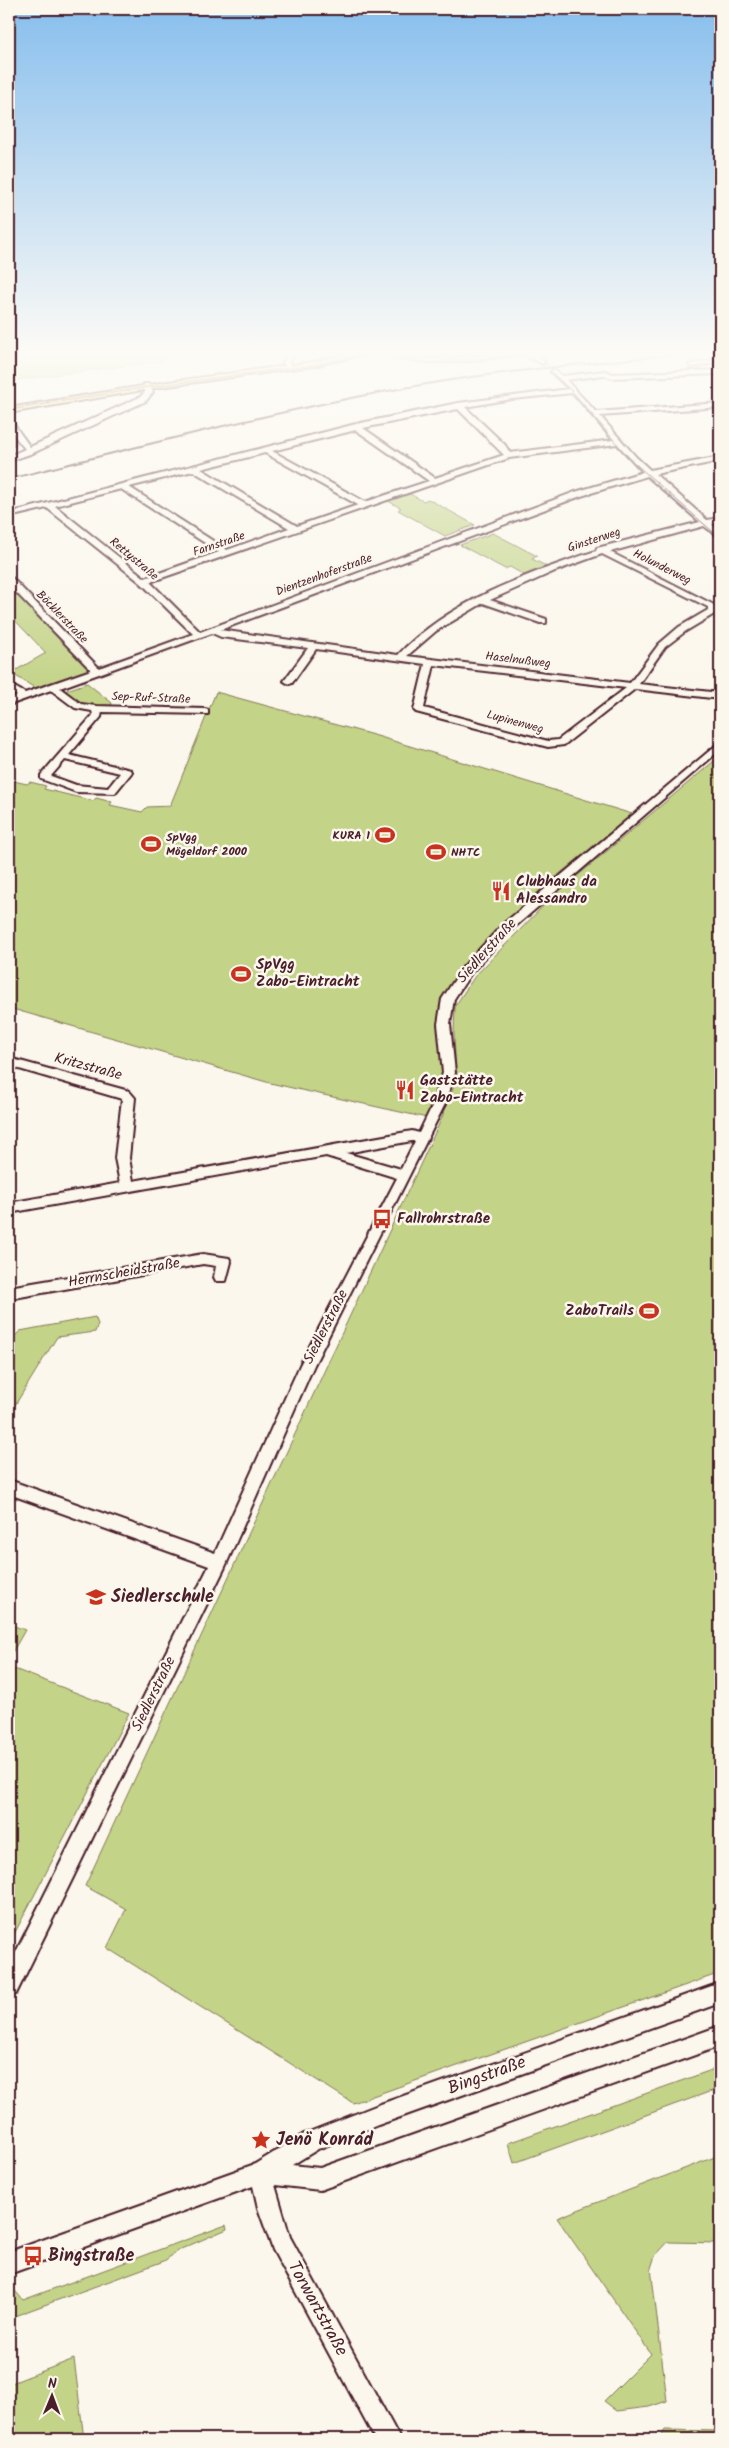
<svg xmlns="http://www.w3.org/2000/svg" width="729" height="2448" font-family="Kalam,sans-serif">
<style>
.green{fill:#c3d387;stroke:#867959}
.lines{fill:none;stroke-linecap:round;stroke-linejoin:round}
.minor-tunnel{stroke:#d8ccc5;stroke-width:8;stroke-dasharray:8 4;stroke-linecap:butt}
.minor-casing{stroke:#4a1f2b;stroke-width:4}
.major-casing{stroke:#4a1f2b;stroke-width:4}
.minor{fill:#fbf7ec;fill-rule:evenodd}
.major{fill:#fce080;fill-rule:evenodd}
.tram{stroke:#4a1f2b;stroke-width:1}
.rail{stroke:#4a1f2b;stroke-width:2}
.shaded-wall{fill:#a79472;stroke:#4a1f2b}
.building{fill:#eed4a3;stroke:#4a1f2b}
.labels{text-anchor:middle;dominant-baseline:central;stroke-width:5;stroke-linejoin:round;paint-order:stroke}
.far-street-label{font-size:12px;fill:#4a1f2b;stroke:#fbf7ec}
.far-poi-label{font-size:12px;font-weight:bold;fill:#4a1f2b;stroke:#fbf7ec;text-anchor:start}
.poi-label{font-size:15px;font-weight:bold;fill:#4a1f2b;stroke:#fbf7ec;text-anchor:start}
.street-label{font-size:15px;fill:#4a1f2b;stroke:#fbf7ec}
.near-poi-label{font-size:18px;font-weight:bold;fill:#4a1f2b;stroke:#fbf7ec;text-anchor:start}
.near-street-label{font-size:18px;fill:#4a1f2b;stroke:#fbf7ec}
</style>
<rect width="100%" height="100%" fill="#fbf7ec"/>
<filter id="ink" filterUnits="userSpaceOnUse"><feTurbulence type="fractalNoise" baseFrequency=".02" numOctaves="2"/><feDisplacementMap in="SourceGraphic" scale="10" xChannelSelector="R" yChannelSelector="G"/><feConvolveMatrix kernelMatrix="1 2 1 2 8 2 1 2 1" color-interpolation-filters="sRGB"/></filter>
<g filter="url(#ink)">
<g class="green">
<path d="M9,350H191L160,361L9,381Z"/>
<path d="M410,494L423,501L428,499L475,525L445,536L398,510L401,508L388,501Z"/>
<path d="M493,533L537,556L532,559L546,566L524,575L510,567L505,569L460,545Z"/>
<path d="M9,586L90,669L35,688L11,673L46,653L9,614Z"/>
<path d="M87,683L112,703L111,706L85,705L64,691Z"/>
<path d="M216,692L377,736L632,814L540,890L500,927L448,987L440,1010L444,1072L442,1083L427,1118L270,1083L9,1008V780L27,784L30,782L46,786L44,789L93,801L96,798L112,802L110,805L142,812L147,807L170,806Z"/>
<path d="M720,756V1973L353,2103L107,1948L126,1909L85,1886L440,1122L456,1081L454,1033L455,1006L475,976L551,898Z"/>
<path d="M95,1317L98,1324L95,1332L57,1337L15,1405L9,1403V1342L20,1331Z"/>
<path d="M9,1624L25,1630L9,1658Z"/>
<path d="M9,1667L129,1713L9,1944Z"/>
<path d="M720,2067V2088L514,2163L508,2143Z"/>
<path d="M720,2155V2243L668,2242L655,2256L651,2268L667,2401L649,2407L617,2411L604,2401L651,2354L557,2218Z"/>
<path d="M226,2225L227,2229L181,2249L164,2261L9,2318V2284L23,2300Z"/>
<path d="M74,2359L84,2439H9V2384Z"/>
<path d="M665,2430L720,2431V2439H659Z"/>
</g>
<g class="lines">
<path class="minor-tunnel" d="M542,362L553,371"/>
<defs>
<g id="minor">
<path d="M295,350H304L293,355L289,362L292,368L287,369L283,362L288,353Z"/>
<path d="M377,350L430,358L469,357L514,350L533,353L559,350L538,356L545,362L542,364L522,354L469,361L430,362L394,358Z"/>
<path d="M720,358V362L692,367L689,365Z"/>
<path d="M553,369L562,376L605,371L613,374L720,370V374L612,378L604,375L566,380L596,412L720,403V407L600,416L636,457L650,470L720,457V461L655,474L707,520L720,518V522L712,524L720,532V538L704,526L610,552L716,606V613L686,631L665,647L639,684L720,693V699L635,689L564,745L548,747L416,712L414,710L425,664L316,649L292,683L289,684L284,681L308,648L221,637L212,633L60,688L81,704L96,706L205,709L208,710V714L102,712L101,717L69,755L131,770L132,772L115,793L76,792L41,779V775L93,715L92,711L75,708L51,690L9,705V699L17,696L9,691V684L25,693L91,670L9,585V577L12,578L99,668L193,634L141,583L47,508L9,517V513L356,424L458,403L569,389L551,372ZM573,393L613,440L510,453L505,445L465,407L512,399ZM458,409L504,455L435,478L363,428ZM356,430L429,481L365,502L272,451ZM617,444L643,472L575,492L200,632L150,582L509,458ZM265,453L358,505L297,526L201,469ZM193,471L289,528L227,550L129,487ZM647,476L700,522L597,548L596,551C527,574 449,601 398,655L220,630L581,496ZM121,489L219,552L145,578L55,506ZM602,554L708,607V610L679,627L659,644L630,683L407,656L436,631L483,603L540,623H546V619L490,600L555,571ZM434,665L626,688L558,740L548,741L424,708ZM65,760L120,773L108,788L76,785L51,776Z"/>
<path d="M144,384H148L153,392L146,401L33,453L9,461V456L25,449L9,429V422H12L30,447L140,397L145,392Z"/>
<path d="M720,742V750L510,931L471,973L454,999L450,1024L455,1073L445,1104L314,1365L225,1567L16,1994L9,1997V1966L209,1566L9,1494V1480L215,1553L300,1365L397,1178L326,1156L9,1213V1203L120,1183L115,1158L122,1099L9,1066V1058L129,1091L135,1098L129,1158L133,1181L412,1131L419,1133L433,1104L443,1073L438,1024L442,999L463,967L502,925ZM412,1141H415L401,1169L346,1153Z"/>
<path d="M203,1254L229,1258L231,1262L226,1281H216L214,1277L216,1266L203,1264L9,1299V1287Z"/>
<path d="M720,1983V2003L378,2125L318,2149L292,2165L320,2168L720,2026V2046L320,2190L275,2185L290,2237L400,2439H375L273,2250L258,2208L253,2186L9,2274V2252L255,2164L304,2134L378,2105Z"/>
</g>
<path id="major" d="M368,350H384L313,366L161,387L9,413V408L161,383L313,362Z"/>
</defs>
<use href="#minor" class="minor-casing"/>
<use href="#major" class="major-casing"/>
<use href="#minor" class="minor"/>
<use href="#major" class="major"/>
<g class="tram">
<path d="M524,350L540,363"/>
<path d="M374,354C418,357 476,367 518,350"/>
<path d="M550,371L572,391L631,460L720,538"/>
<path d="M9,410L148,387L313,365L381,350"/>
</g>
<path class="rail" d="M9,479C146,445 282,409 421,385C520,368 620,361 720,350"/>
</g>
<g class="shaded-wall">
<path d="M9,435H14L16,446L9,447Z"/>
<path d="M9,1509L11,1515L9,1519Z"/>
</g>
<path class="building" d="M9,424L14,435H9Z"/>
</g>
<linearGradient id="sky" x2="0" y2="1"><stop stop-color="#87beed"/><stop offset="0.51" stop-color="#fdfbf6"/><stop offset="1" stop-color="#fdfbf6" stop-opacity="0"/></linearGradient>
<rect width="729" height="693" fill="url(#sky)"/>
<defs>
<symbol id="stadium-bare" viewBox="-9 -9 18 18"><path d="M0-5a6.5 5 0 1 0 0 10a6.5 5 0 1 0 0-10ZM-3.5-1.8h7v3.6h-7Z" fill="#c8321e" stroke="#fbf7ec" stroke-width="2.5" paint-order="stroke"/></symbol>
<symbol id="restaurant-bare" viewBox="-9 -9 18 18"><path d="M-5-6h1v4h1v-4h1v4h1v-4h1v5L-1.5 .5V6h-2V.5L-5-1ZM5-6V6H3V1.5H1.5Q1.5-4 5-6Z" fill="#c8321e" stroke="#fbf7ec" stroke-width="2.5" paint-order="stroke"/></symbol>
<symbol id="bus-bare" viewBox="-9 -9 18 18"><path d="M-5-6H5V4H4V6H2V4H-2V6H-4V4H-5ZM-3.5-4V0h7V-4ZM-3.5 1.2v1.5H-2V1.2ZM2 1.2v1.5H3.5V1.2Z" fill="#c8321e" stroke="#fbf7ec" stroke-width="2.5" paint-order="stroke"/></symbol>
<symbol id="school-bare" viewBox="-9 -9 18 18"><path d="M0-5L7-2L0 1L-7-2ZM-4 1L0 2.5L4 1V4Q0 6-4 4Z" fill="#c8321e" stroke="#fbf7ec" stroke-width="2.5" paint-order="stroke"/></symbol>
<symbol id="sight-bare" viewBox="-9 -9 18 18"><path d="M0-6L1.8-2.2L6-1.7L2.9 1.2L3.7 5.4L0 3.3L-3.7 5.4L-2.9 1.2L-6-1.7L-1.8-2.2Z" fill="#c8321e" stroke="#fbf7ec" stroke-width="2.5" paint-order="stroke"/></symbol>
</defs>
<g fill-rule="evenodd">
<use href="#stadium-bare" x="371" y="821" width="28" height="28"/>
<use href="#stadium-bare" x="137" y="830" width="28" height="28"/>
<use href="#stadium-bare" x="422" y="838" width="28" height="28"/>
<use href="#restaurant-bare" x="487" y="877" width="28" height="28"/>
<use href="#stadium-bare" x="227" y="960" width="28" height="28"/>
<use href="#restaurant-bare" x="391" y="1076" width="28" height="28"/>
<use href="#bus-bare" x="368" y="1205" width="28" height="28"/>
<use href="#stadium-bare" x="635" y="1297" width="28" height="28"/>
<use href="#school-bare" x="82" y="1583" width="28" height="28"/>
<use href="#sight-bare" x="247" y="2126" width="28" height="28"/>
<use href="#bus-bare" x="19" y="2242" width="28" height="28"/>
</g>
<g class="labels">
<g class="far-street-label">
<text transform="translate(594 540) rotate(-18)">Ginsterweg</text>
<text transform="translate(219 544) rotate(-19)">Farnstraße</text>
<text transform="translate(134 559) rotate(40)">Rettystraße</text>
<text transform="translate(662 567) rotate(27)">Holunderweg</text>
<text transform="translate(324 575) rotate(-20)">Dientzenhoferstraße</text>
<text transform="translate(62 617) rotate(46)">Böcklerstraße</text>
<text transform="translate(518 660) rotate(7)">Haselnußweg</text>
<text transform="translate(151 698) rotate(2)">Sep-Ruf-Straße</text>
<text transform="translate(515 722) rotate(15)">Lupinenweg</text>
</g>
<g class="far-poi-label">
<text x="370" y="835" text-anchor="end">KURA 1</text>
<text x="166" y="837">SpVgg<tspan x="166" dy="14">Mögeldorf 2000</tspan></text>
<text x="451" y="852">NHTC</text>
</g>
<g class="poi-label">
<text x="516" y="882">Clubhaus da<tspan x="516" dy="17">Alessandro</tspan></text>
<text x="256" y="965">SpVgg<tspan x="256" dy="17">Zabo-Eintracht</tspan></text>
<text x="420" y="1081">Gaststätte<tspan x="420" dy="17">Zabo-Eintracht</tspan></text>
<text x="397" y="1219">Fallrohrstraße</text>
<text x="634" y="1311" text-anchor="end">ZaboTrails</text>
</g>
<g class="street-label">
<text transform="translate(487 951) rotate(-48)">Siedlerstraße</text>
<text transform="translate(88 1067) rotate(15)">Kritzstraße</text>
<text transform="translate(124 1273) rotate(-10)">Herrnscheidstraße</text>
<text transform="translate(326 1327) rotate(-63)">Siedlerstraße</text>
<text transform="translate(154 1694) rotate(-64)">Siedlerstraße</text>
</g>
<g class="near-poi-label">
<text x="111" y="1597">Siedlerschule</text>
<text x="276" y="2140">Jenö Konrád</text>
<text x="48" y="2256">Bingstraße</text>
</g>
<g class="near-street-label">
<text transform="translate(487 2076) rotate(-20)">Bingstraße</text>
<text transform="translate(317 2309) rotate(61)">Torwartstraße</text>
</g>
</g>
<rect width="729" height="2448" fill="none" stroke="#fbf7ec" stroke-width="30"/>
<rect x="15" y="15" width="699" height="2418" fill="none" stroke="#4a1f2b" stroke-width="2" filter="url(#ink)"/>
<g transform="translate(52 2396) rotate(1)" stroke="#fbf7ec" stroke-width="4" paint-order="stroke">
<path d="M0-4L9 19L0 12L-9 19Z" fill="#4a1f2b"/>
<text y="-8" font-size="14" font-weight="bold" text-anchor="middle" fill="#4a1f2b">N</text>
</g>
</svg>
